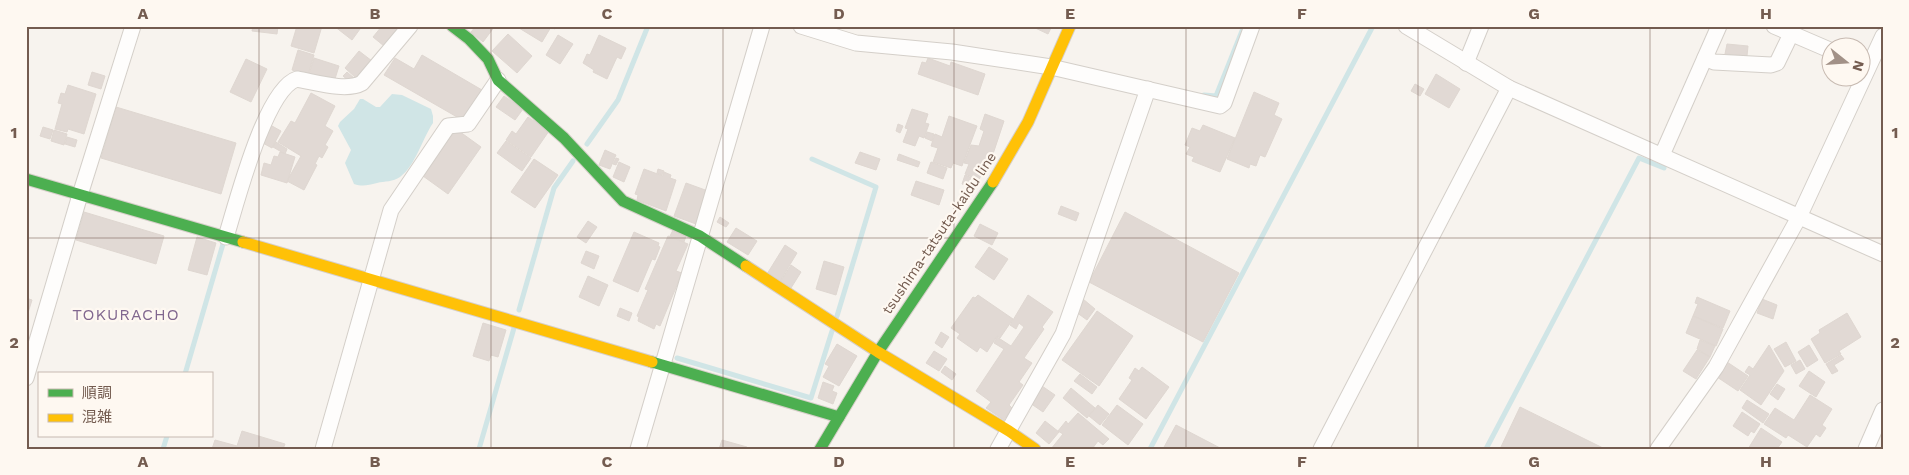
<svg xmlns="http://www.w3.org/2000/svg" width="1909" height="475" font-family="'Work Sans','Noto Sans JP',sans-serif">
<style>
.water{fill:#d0e5e6}
.lines{fill:none;stroke-linecap:round;stroke-linejoin:round}
.stream{stroke:#d0e5e6;stroke-width:5}
.building{fill:#e1d9d4;stroke:#dfd7d1}
.street-casing{stroke:#d4cfc9;stroke-width:17}
.fast-casing{stroke:#d6cfc9;stroke-width:13}
.slow-casing{stroke:#d6cfc9;stroke-width:13}
.street{stroke:#fefdfc;stroke-width:15}
.fast{stroke:#4caf50;stroke-width:11}
.slow{stroke:#ffc107;stroke-width:11}
.grid{fill:none;stroke:#745c50;stroke-width:1;stroke-opacity:0.55}
.labels{text-anchor:middle;dominant-baseline:central;stroke-width:4.5;stroke-linejoin:round;paint-order:stroke}
.street-label{font-size:14px;fill:#745c50;stroke:#fef8f1}
.quarter-label{font-size:16px;letter-spacing:1px;fill:#81678f;stroke:#fef8f1}
.neatline{fill:none;stroke:#745c50;stroke-width:2}
.grid-label{font-size:16px;text-anchor:middle;font-weight:bold;fill:#745c50}
</style>
<rect width="100%" height="100%" fill="#f7f3ee"/>
<path class="water" d="M392,94L402,95L431,109L433,116V123C422,139 416,165 400,177C393,182 385,181 377,183C368,185 363,187 354,184L345,163L351,150L338,126L340,122L354,109L360,99H363L376,107H380Z"/>
<g class="lines">
<g class="stream">
<path d="M1204,95L1216,96L1244,26"/>
<path d="M587,144L618,100L648,26"/>
<path d="M812,159L876,187L837,316"/>
<path d="M519,310L554,188L573,161"/>
<path d="M677,358L811,398L832,331"/>
<path d="M185,374L223,244"/>
<path d="M163,449L167,436"/>
<path d="M479,449L514,328"/>
<path d="M1150,449L1373,26"/>
<path d="M1486,449L1639,158L1664,168"/>
</g>
</g>
<g class="building">
<path d="M253,26H278L277,34L252,31Z"/>
<path d="M297,26H322L314,53L291,46Z"/>
<path d="M334,26H357L360,29L352,40Z"/>
<path d="M382,26H392L398,31L384,46L373,37Z"/>
<path d="M476,26H495L483,42L471,32Z"/>
<path d="M520,26H557L555,29L551,27L542,42L519,28Z"/>
<path d="M1031,26H1052L1048,34Z"/>
<path d="M508,34L532,56L517,73L492,51Z"/>
<path d="M558,35L573,44L560,64L546,55Z"/>
<path d="M599,35L626,48L621,59L617,57L607,79L593,72L594,70L583,63L587,54L590,55Z"/>
<path d="M1727,44L1748,46L1747,56L1725,54Z"/>
<path d="M298,50L314,55L308,75L292,70Z"/>
<path d="M359,51L372,61L357,79L345,68Z"/>
<path d="M422,55L482,90L464,121L384,75L395,58L414,69Z"/>
<path d="M314,58L339,66L334,82L309,74Z"/>
<path d="M928,58L950,66L951,62L985,74L978,95L918,74L922,62L926,63Z"/>
<path d="M246,59L267,69L251,102L230,92Z"/>
<path d="M92,72L105,76L101,89L88,85Z"/>
<path d="M347,72L354,78L350,82L343,76Z"/>
<path d="M1436,74L1460,89L1449,108L1425,94Z"/>
<path d="M1415,84L1424,89L1420,96L1411,91Z"/>
<path d="M68,85L96,94L84,134L68,129L67,132L55,129L62,104L58,103L61,93L65,94Z"/>
<path d="M1254,92L1279,103L1274,115L1282,119L1265,157L1260,155L1256,166L1250,164L1249,168L1227,159Z"/>
<path d="M311,93L335,106L325,126L333,131L325,145L328,147L322,158L319,156L315,164L317,165L304,190L287,181L301,156L278,142L291,121L295,123Z"/>
<path d="M504,96L523,109L515,120L496,107Z"/>
<path d="M116,107L236,143L221,194L101,158Z"/>
<path d="M912,109L928,114L925,123L929,124L924,138L919,136L915,146L903,142L908,129L905,128Z"/>
<path d="M985,114L1004,121L993,154L989,153L979,180L965,174L969,164L964,163L971,145L979,146L984,131L980,129Z"/>
<path d="M949,116L977,126L962,166L953,163L951,168L933,162L938,148L931,146L935,134L942,137Z"/>
<path d="M528,117L549,131L531,157L506,140L512,131L516,134Z"/>
<path d="M898,124L903,126L900,133L896,131Z"/>
<path d="M1203,125L1235,138L1220,172L1192,161L1194,157L1186,154L1190,147L1185,145L1192,128L1200,131Z"/>
<path d="M272,126L281,131L272,148L261,142L266,131L269,132Z"/>
<path d="M43,127L53,130L50,139L40,136Z"/>
<path d="M456,129L481,147L448,194L423,176Z"/>
<path d="M54,130L67,134L64,145L51,141Z"/>
<path d="M927,132L934,134L932,141L925,138Z"/>
<path d="M67,137L77,140L75,147L65,144Z"/>
<path d="M506,141L531,158L522,171L497,153Z"/>
<path d="M276,142L287,149L285,154L273,147Z"/>
<path d="M605,150L616,155L610,169L599,165Z"/>
<path d="M280,152L295,157L287,183L261,175L264,163L271,165L274,156L278,157Z"/>
<path d="M860,152L880,159L876,170L855,163Z"/>
<path d="M899,154L920,162L918,167L897,160Z"/>
<path d="M616,158L619,159L616,165L613,164Z"/>
<path d="M534,159L558,175L535,208L511,192Z"/>
<path d="M619,162L630,167L624,182L613,177Z"/>
<path d="M931,162L947,168L943,179L927,173Z"/>
<path d="M644,169L663,176L664,172L671,175L670,178L676,180L666,211L637,200L638,195L635,194Z"/>
<path d="M658,169L664,171L662,175L657,173Z"/>
<path d="M965,175L977,180L968,186L962,184Z"/>
<path d="M916,181L944,190L939,205L911,195Z"/>
<path d="M686,183L708,191L696,224L674,216Z"/>
<path d="M1061,206L1079,213L1076,221L1058,214Z"/>
<path d="M84,212L164,236L156,264L76,240Z"/>
<path d="M1125,212L1239,273L1203,342L1089,282Z"/>
<path d="M720,217L729,223L726,227L717,222Z"/>
<path d="M588,221L597,227L586,243L577,237Z"/>
<path d="M980,224L998,233L992,245L974,236Z"/>
<path d="M736,228L757,241L748,255L727,242Z"/>
<path d="M673,230L686,236L684,242L670,236Z"/>
<path d="M634,232L659,243L658,246L660,247L655,260L652,259L638,292L613,281Z"/>
<path d="M668,236L688,244L676,271L682,273L660,326L656,324L654,329L638,321L639,317L637,316L648,290L645,289Z"/>
<path d="M197,237L216,243L207,275L188,270Z"/>
<path d="M785,245L797,253L780,281L767,274Z"/>
<path d="M989,247L1008,259L994,280L975,267Z"/>
<path d="M586,251L599,256L594,269L581,263Z"/>
<path d="M824,261L844,267L836,295L816,289Z"/>
<path d="M791,265L801,272L791,288L780,282Z"/>
<path d="M588,276L608,285L599,306L579,297Z"/>
<path d="M978,295L1013,319L1000,338L997,336L987,352L980,347L977,352L957,338L960,334L951,328L973,297L975,298Z"/>
<path d="M1028,295L1053,312L1042,327L1044,329L1024,358L1032,363L1019,382L1023,385L1009,405L1012,408L1004,420L986,408L991,402L976,391L1004,349L994,343L997,337L1011,346L1024,327L1019,323L1016,329L1010,325Z"/>
<path d="M1697,297L1730,311L1723,328L1693,316L1698,304L1695,303Z"/>
<path d="M26,298L32,300L26,319Z"/>
<path d="M1083,299L1095,309L1087,320L1076,312Z"/>
<path d="M1762,299L1777,305L1773,319L1757,313Z"/>
<path d="M620,308L632,313L629,321L617,316Z"/>
<path d="M1097,311L1133,336L1099,386L1062,360Z"/>
<path d="M1847,313L1861,337L1839,351L1841,354L1825,363L1811,339L1820,333L1819,330Z"/>
<path d="M1693,316L1723,329L1716,346L1686,333Z"/>
<path d="M483,323L506,330L498,357L491,355L489,361L473,356Z"/>
<path d="M941,332L949,337L942,348L935,343Z"/>
<path d="M1700,340L1715,346L1710,357L1697,349Z"/>
<path d="M1786,342L1796,361L1785,367L1774,349Z"/>
<path d="M837,344L857,356L839,386L823,377L829,366L825,364Z"/>
<path d="M1769,345L1784,371L1761,405L1740,390L1750,375L1745,372L1749,366L1753,369Z"/>
<path d="M1809,345L1818,360L1807,367L1798,352Z"/>
<path d="M1697,350L1710,357L1696,379L1683,371Z"/>
<path d="M934,351L947,359L939,371L926,363Z"/>
<path d="M1841,355L1844,359L1834,365L1838,371L1832,374L1826,364Z"/>
<path d="M1800,360L1805,369L1796,374L1791,365Z"/>
<path d="M1727,362L1748,376L1738,391L1717,377Z"/>
<path d="M945,366L956,374L952,380L941,372Z"/>
<path d="M1142,367L1169,387L1146,419L1119,399L1132,380L1129,378L1135,368L1139,371Z"/>
<path d="M1809,371L1825,382L1816,397L1799,386Z"/>
<path d="M1080,374L1097,387L1092,394L1074,381Z"/>
<path d="M823,382L834,386L832,391L837,393L833,404L818,398Z"/>
<path d="M1777,384L1785,389L1778,400L1770,394Z"/>
<path d="M1042,386L1055,395L1043,412L1030,403Z"/>
<path d="M1071,388L1095,408L1087,418L1063,398Z"/>
<path d="M1810,395L1832,409L1822,425L1826,428L1820,437L1816,434L1807,447L1788,435L1786,438L1764,424L1775,408L1794,420Z"/>
<path d="M1747,400L1769,414L1763,423L1742,408Z"/>
<path d="M1098,405L1109,414L1100,425L1089,416Z"/>
<path d="M1117,405L1143,424L1128,445L1102,425Z"/>
<path d="M1520,407L1605,449H1500Z"/>
<path d="M1742,412L1760,424L1754,433L1751,431L1748,436L1733,426Z"/>
<path d="M1078,413L1109,439L1103,445L1098,441L1092,449H1051L1063,434L1058,431L1066,421L1068,424Z"/>
<path d="M1045,421L1059,432L1049,444L1036,433Z"/>
<path d="M1176,425L1222,449H1163Z"/>
<path d="M1761,428L1782,442L1777,449H1748Z"/>
<path d="M242,431L285,444L283,449H212L215,440L237,446Z"/>
<path d="M722,440L747,447V449H719Z"/>
</g>
<g class="lines">
<defs>
<g id="street">
<path d="M801,26L856,43L952,52L1051,67L1220,106L1224,103L1252,26"/>
<path d="M1406,26L1509,88L1883,254"/>
<path d="M1774,26L1832,51"/>
<path d="M1705,58L1714,62L1771,65L1777,63L1791,34"/>
<path d="M1466,63L1481,26"/>
<path d="M1662,155L1719,26"/>
<path d="M226,237C236,205 265,89 297,79C315,82 346,92 362,83L410,26"/>
<path d="M26,378L80,195L133,26"/>
<path d="M323,449L391,210L448,126L468,124L498,80"/>
<path d="M638,449L762,26"/>
<path d="M998,449L1063,334L1148,89"/>
<path d="M1321,449L1509,88"/>
<path d="M1658,449L1716,367L1799,217L1883,36"/>
<path d="M1866,449L1883,410"/>
</g>
<g id="fast">
<path d="M452,26L469,39L488,59L498,80L564,138L623,201L700,236L746,266"/>
<path d="M26,179L243,242"/>
<path d="M652,362L839,417"/>
<path d="M820,449L878,352L993,182"/>
</g>
<g id="slow">
<path d="M993,182L1028,122L1070,26"/>
<path d="M243,242L652,362"/>
<path d="M746,266L878,352L1009,431L1035,449"/>
</g>
</defs>
<use href="#street" class="street-casing"/>
<use href="#fast" class="fast-casing"/>
<use href="#slow" class="slow-casing"/>
<use href="#street" class="street"/>
<use href="#fast" class="fast"/>
<use href="#slow" class="slow"/>
</g>
<path class="grid" d="M259,26V449M491,26V449M723,26V449M954,26V449M1186,26V449M1418,26V449M1650,26V449M26,238H1883"/>
<g class="labels">
<g class="street-label">
<text transform="translate(939 233) rotate(-56)">tsushima-tatsuta-kaidu line</text>
</g>
<g class="quarter-label">
<text x="126" y="314">TOKURACHO</text>
</g>
</g>
<rect width="1909" height="475" fill="none" stroke="#fef8f1" stroke-width="55"/>
<rect x="38" y="372" width="175" height="65" fill="#fef8f1" stroke="#c7bab1"/>
<rect x="48" y="389" width="25" height="8" fill="#4caf50" stroke="#c7bab1"/>
<text x="82" y="398" font-size="15" fill="#745c50">順調</text>
<rect x="48" y="414" width="25" height="8" fill="#ffc107" stroke="#c7bab1"/>
<text x="82" y="422" font-size="15" fill="#745c50">混雑</text>
<g transform="translate(1846 62) rotate(107)"><circle r="24" fill="#fef8f1" stroke="#c7bab1"/>
<path d="M0-4L9 19L0 12L-9 19Z" fill="#a29187"/>
<text y="-8" font-size="14" font-weight="bold" text-anchor="middle" fill="#745c50">N</text>
</g>
<rect x="28" y="28" width="1854" height="420" class="neatline"/>
<g class="grid-label">
<text x="143" y="19">A</text>
<text x="375" y="19">B</text>
<text x="607" y="19">C</text>
<text x="839" y="19">D</text>
<text x="1070" y="19">E</text>
<text x="1302" y="19">F</text>
<text x="1534" y="19">G</text>
<text x="1766" y="19">H</text>
<text x="14" y="138">1</text>
<text x="1895" y="138">1</text>
<text x="14" y="348">2</text>
<text x="1895" y="348">2</text>
<text x="143" y="467">A</text>
<text x="375" y="467">B</text>
<text x="607" y="467">C</text>
<text x="839" y="467">D</text>
<text x="1070" y="467">E</text>
<text x="1302" y="467">F</text>
<text x="1534" y="467">G</text>
<text x="1766" y="467">H</text>
</g>
</svg>
